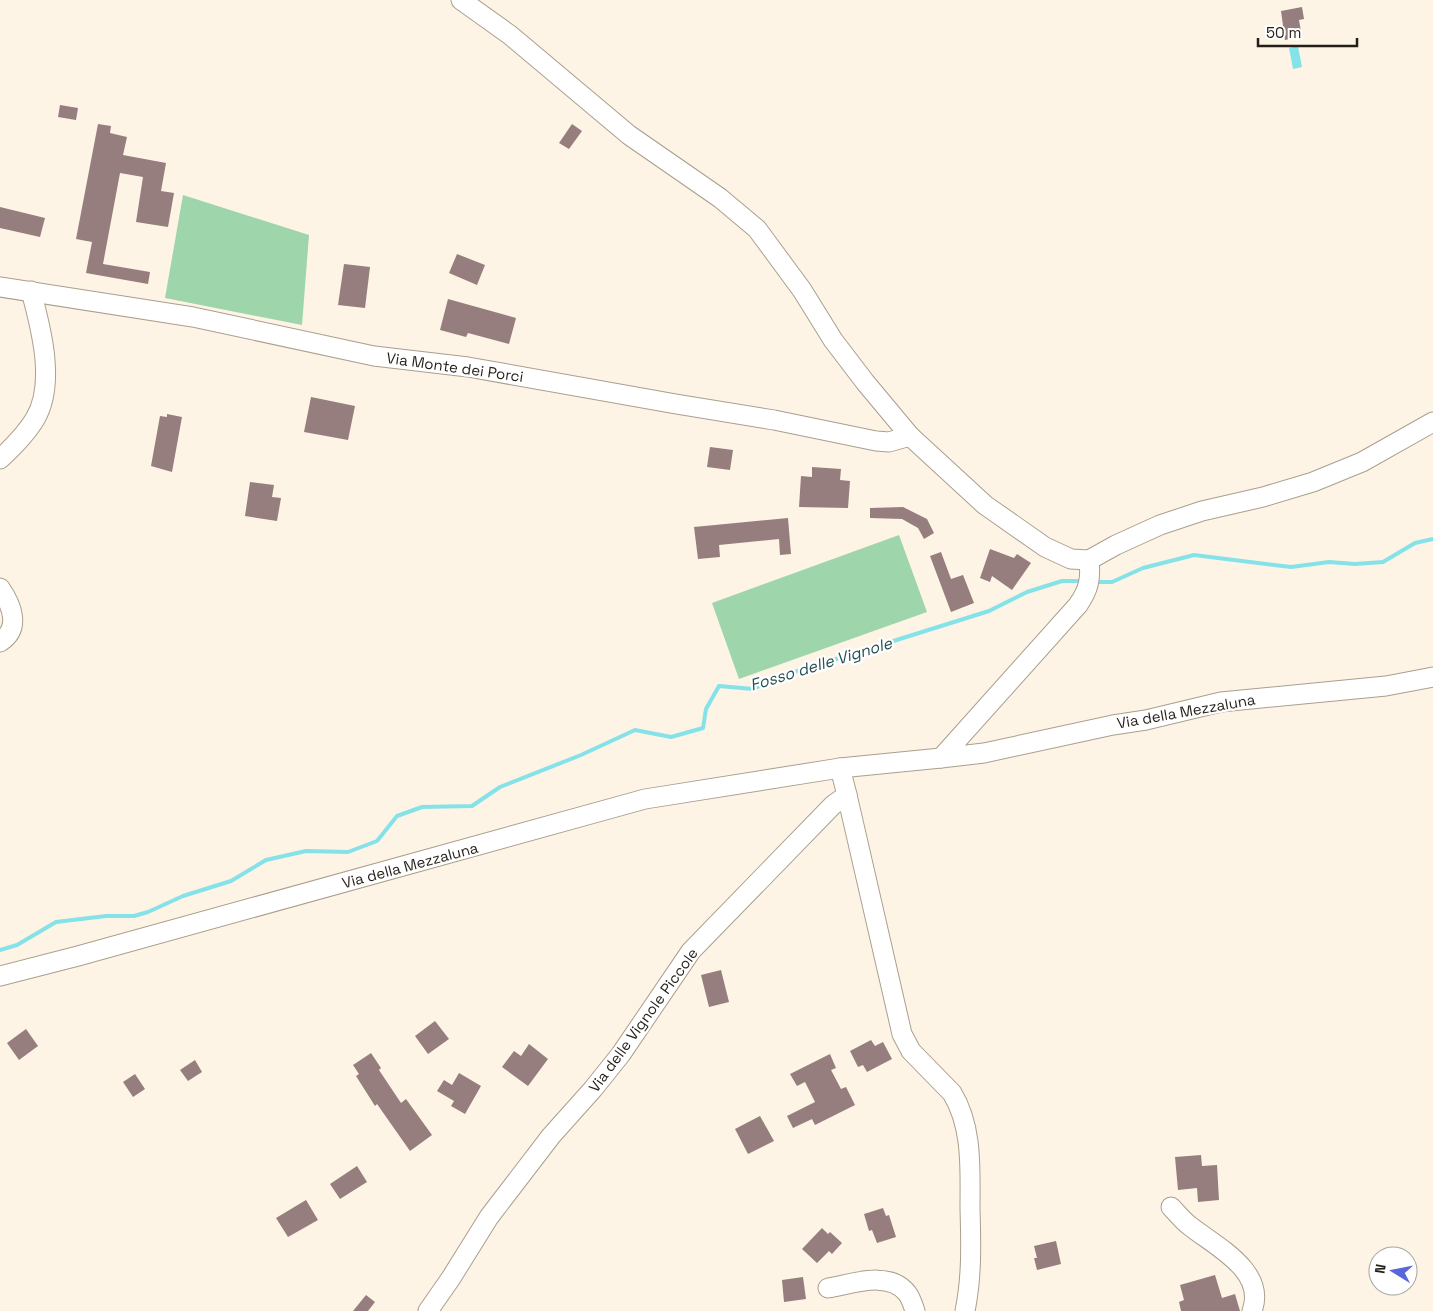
<svg xmlns="http://www.w3.org/2000/svg" width="1433" height="1311" font-family="'Space Grotesk',sans-serif">
<style>
.green{fill:#9ed5ab}
.water{fill:#85e2e8}
.lines{fill:none;stroke-linecap:round;stroke-linejoin:round}
.stream{stroke:#85e2e8;stroke-width:4}
.building{fill:#957e7d}
.minor-casing{stroke:#aa9f8d;stroke-width:21}
.minor{stroke:#fff;stroke-width:19}
.labels{text-anchor:middle;dominant-baseline:central;stroke-width:4.5;stroke-linejoin:round;paint-order:stroke}
.street-label{font-size:15px;fill:#241f18;stroke:#fff}
.water-label{font-size:16px;font-style:italic;fill:#255053;stroke:#fff}
</style>
<rect width="100%" height="100%" fill="#fdf4e5"/>
<g class="green">
<path d="M183,195L309,235L302,325L165,298Z"/>
<path d="M899,535L927,612L739,679L712,603Z"/>
</g>
<path class="water" d="M1298,46L1302,67L1293,69L1289,48Z"/>
<g class="lines">
<g class="stream">
<path d="M1095,582H1112L1143,568L1194,555L1291,567L1329,562L1355,564L1383,562L1415,543L1433,539"/>
<path d="M0,950L17,945L56,922L106,916H134L148,912L183,896L231,881L266,860L306,851L348,852L377,841L397,816L422,807L472,806L500,787L581,755L635,730L671,737L703,728L706,709L719,686L753,689L785,675L989,611L1027,592L1062,581H1083"/>
</g>
</g>
<g class="building">
<path d="M1302,7L1304,19L1299,20L1302,37L1285,40L1281,11Z"/>
<path d="M60,105L78,108L76,120L58,117Z"/>
<path d="M98,124L111,126L110,133L127,137L123,155L166,163L161,191L174,193L168,227L136,222L143,177L120,173L103,264L150,272L148,284L86,273L92,242L76,239Z"/>
<path d="M572,124L582,131L569,149L559,143Z"/>
<path d="M0,207L45,218L40,237L0,228Z"/>
<path d="M457,254L485,265L477,285L449,273Z"/>
<path d="M344,264L370,267L365,308L338,305Z"/>
<path d="M448,299L516,318L509,344L468,333L466,337L440,330Z"/>
<path d="M311,397L355,406L348,440L304,432Z"/>
<path d="M167,414L182,417L172,472L151,466L160,416L167,417Z"/>
<path d="M710,447L733,450L730,470L707,467Z"/>
<path d="M812,467L841,469L840,480L850,481L848,508L799,507L801,476L812,477Z"/>
<path d="M250,482L274,485L272,497L281,498L277,521L245,516Z"/>
<path d="M903,507L927,519L934,533L924,539L918,528L902,519L870,518V508Z"/>
<path d="M788,518L791,554L780,555L779,539L719,545L720,557L698,559L694,527Z"/>
<path d="M990,549L1014,558L1017,554L1031,563L1012,590L992,576L990,582L980,578Z"/>
<path d="M941,552L951,579L963,575L974,603L951,612L930,556Z"/>
<path d="M721,970L729,1002L709,1007L701,975Z"/>
<path d="M435,1021L449,1039L428,1054L415,1036Z"/>
<path d="M26,1029L38,1046L19,1060L7,1043Z"/>
<path d="M871,1040L875,1046L883,1042L892,1059L867,1072L863,1065L858,1067L850,1051Z"/>
<path d="M529,1044L548,1059L528,1086L502,1067L514,1051L521,1056Z"/>
<path d="M371,1053L381,1068L379,1070L401,1103L406,1099L432,1135L410,1151L377,1104L375,1106L356,1076L359,1074L353,1065Z"/>
<path d="M830,1054L836,1068L831,1070L841,1089L846,1087L855,1105L815,1125L812,1119L793,1128L787,1116L815,1102L805,1082L797,1086L790,1074Z"/>
<path d="M195,1060L202,1072L188,1081L180,1070Z"/>
<path d="M459,1073L481,1086L465,1114L451,1106L454,1101L437,1091L444,1080L452,1085Z"/>
<path d="M135,1074L145,1089L133,1097L123,1082Z"/>
<path d="M760,1116L774,1141L748,1154L735,1129Z"/>
<path d="M1201,1155L1202,1166L1217,1165L1219,1200L1198,1202L1197,1188L1178,1190L1175,1157Z"/>
<path d="M357,1166L367,1182L340,1199L330,1184Z"/>
<path d="M306,1200L318,1220L288,1237L276,1218Z"/>
<path d="M883,1208L886,1216L889,1215L896,1237L877,1243L872,1230L869,1231L864,1214Z"/>
<path d="M822,1228L828,1234L830,1232L842,1243L832,1254L829,1251L817,1263L802,1249Z"/>
<path d="M1056,1241L1061,1264L1037,1270L1034,1258H1037L1034,1246Z"/>
<path d="M1215,1275L1222,1298L1235,1294L1240,1311H1181L1179,1302L1184,1300L1180,1285Z"/>
<path d="M803,1277L806,1299L784,1302L782,1280Z"/>
<path d="M366,1295L375,1302L368,1311H353Z"/>
</g>
<g class="lines">
<defs>
<g id="minor">
<path d="M461,0L510,35L629,135L720,198L757,229L802,290L833,340L865,382L910,436L985,505L1045,547L1071,559L1089,560L1116,545L1160,525L1202,511L1263,497L1313,482L1362,462L1433,422"/>
<path d="M0,287L193,317L374,356L468,367L676,404L774,420L876,441L889,442L910,436"/>
<path d="M0,459C13,447 26,434 35,419C56,384 41,328 31,291"/>
<path d="M1089,560C1091,579 1089,589 1078,605L941,758L984,753L1113,725L1146,720L1221,702L1386,686L1433,677"/>
<path d="M0,588C11,604 22,628 0,642"/>
<path d="M847,795L902,1034L911,1051L952,1093C973,1127 970,1170 970,1208C971,1243 972,1277 965,1311"/>
<path d="M0,976L78,956L645,799L840,768L941,758"/>
<path d="M1171,1207C1177,1213 1183,1221 1190,1226C1215,1246 1267,1271 1252,1311"/>
<path d="M828,1288C852,1284 889,1270 907,1293C911,1298 913,1305 915,1311"/>
<path d="M428,1311L451,1278L489,1217L551,1136L593,1089L621,1054L691,951L833,805L847,795L840,768"/>
</g>
</defs>
<use href="#minor" class="minor-casing"/>
<use href="#minor" class="minor"/>
</g>
<g class="labels">
<g class="street-label">
<text transform="translate(455 367) rotate(8)">Via Monte dei Porci</text>
<text transform="translate(1186 711) rotate(-10)">Via della Mezzaluna</text>
<text transform="translate(410 865) rotate(-15)">Via della Mezzaluna</text>
<text transform="translate(643 1020) rotate(-54)">Via delle Vignole Piccole</text>
</g>
<g class="water-label">
<text transform="translate(821 664) rotate(-17)">Fosso delle Vignole</text>
</g>
</g>
<g transform="translate(1393 1271) rotate(280)"><circle r="24" fill="#ffffff" stroke="#a7a5a3"/>
<path d="M0-4L9 19L0 12L-9 19Z" fill="#5a66dd"/>
<text y="-8" font-size="14" font-weight="bold" text-anchor="middle" fill="#241f18">N</text>
</g>
<path d="M1258 38v8h99v-8" fill="none" stroke="#241f18" stroke-width="2.5"/>
<text x="1266" y="38" font-size="15" fill="#241f18" stroke="#ffffff" stroke-width="4" paint-order="stroke">50 m</text>
</svg>
